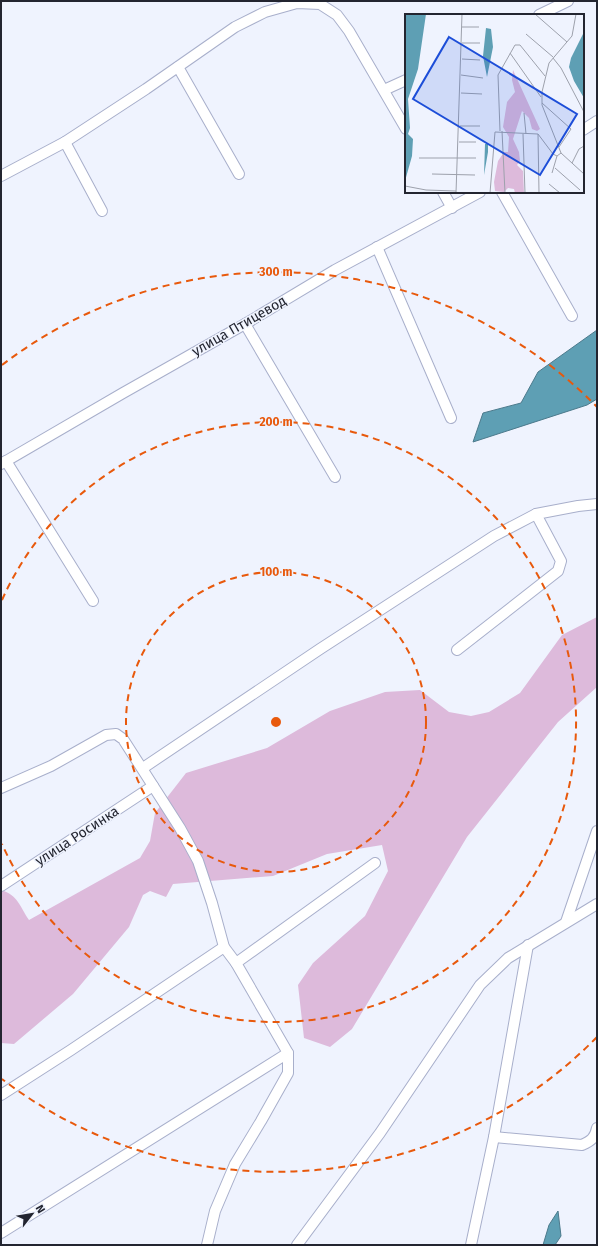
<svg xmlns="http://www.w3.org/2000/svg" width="598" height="1246" font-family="'Fira Sans',sans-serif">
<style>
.green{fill:#ddbadb}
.water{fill:#5e9fb4;stroke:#4c7a8c}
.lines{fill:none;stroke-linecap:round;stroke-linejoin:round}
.minor-casing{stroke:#a8afcb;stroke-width:12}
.minor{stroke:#fff;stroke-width:10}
.ring{fill:none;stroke:#e8590c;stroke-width:2;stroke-dasharray:7 5}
.labels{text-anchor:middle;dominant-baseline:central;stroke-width:3;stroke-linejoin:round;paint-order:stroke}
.street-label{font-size:14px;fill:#232530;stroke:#eff3fe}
.inset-road{fill:none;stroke:#9da1ac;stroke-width:1}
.view{fill:#1d4ed8;fill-opacity:0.15;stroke:#1d4ed8;stroke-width:2}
.inset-edge{fill:none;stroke:#232530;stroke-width:2}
.centre{fill:#e8590c;stroke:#eff3fe;stroke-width:2}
.ring-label{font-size:12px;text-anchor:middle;font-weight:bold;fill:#e8590c;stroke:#eff3fe;stroke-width:3;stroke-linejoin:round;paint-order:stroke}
</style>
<rect width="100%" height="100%" fill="#eff3fe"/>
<path class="green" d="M597,617V687L558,722L467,837L352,1029L330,1047L304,1038L298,985L313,963L365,916L388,871L382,845L327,854L273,876L173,884L166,897L150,891L143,895L129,927L73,994L14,1044L1,1043V890C18,895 20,907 29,920L140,858L150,841L155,813L186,773L267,748L330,711L385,692L420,690L449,712L471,716L489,712L520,693L562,635Z"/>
<g class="water">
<path d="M597,330V399L587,405L473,442L483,413L521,403L538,372Z"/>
<path d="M558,1211L561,1236L555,1245H543L549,1225Z"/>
</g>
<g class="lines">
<defs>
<g id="minor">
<path d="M539,15L568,1"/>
<path d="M178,67L239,174"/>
<path d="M384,90L406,80"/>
<path d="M583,130L597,121"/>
<path d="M65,142L102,211"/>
<path d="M1,176L65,142L146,89L235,27L265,12L297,3L320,4L337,15L349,31L406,129"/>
<path d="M443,192L452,208"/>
<path d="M502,192L572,316"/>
<path d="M377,247L451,418"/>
<path d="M245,324L335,477"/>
<path d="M6,461L93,601"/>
<path d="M1,464L123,393L245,324L335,270L480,192"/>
<path d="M457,650L558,571L561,561L536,514"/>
<path d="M143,768L320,649L494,536L536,514L578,506L597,504"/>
<path d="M1,788L51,766L106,735L116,734L123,739L180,828L198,861L212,903L224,947L236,963L288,1053V1073L261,1121L235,1164L215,1211L207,1245"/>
<path d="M1,886L153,786"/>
<path d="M566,922L597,831"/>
<path d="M236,963L375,863"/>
<path d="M1,1095L71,1050L224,947"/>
<path d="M494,1137L582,1145C591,1141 595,1138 597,1128"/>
<path d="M1,1233L288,1053"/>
<path d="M297,1245L380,1133L480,985L508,958L597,904"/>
<path d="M471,1245L494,1137L528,945"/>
</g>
</defs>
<use href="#minor" class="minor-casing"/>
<use href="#minor" class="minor"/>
</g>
<g class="ring">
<circle cx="276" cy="722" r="150"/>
<path d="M2 600A300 300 0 1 1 2 844"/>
<path d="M597 1037A450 450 0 0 1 2 1079M2 365A450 450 0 0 1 597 407"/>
</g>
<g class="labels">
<g class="street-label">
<text transform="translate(239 326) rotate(-30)">улица Птицевод</text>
<text transform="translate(77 836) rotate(-33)">улица Росинка</text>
</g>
</g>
<g transform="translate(405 14)">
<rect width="179" height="179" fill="#eff3fe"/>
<path d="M108,56L135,115L132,117L127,115L124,104L117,97L108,125L114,138L115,147L112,151L118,157L119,179H110L109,175L103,174L99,178L90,177L89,168L93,147L99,138H103L104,123L98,113L102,88L110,78L107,66Z" fill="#ddbadb"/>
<path d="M0,0H21L13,55L3,85L5,114L3,120L8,125L7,142L0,167ZM81,14L86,15L88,33L82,63L78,42ZM179,18V84L169,67L164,53L166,44ZM80,130H83V138L79,161Z" fill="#5e9fb4"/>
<path class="inset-road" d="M130,0L162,28M171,0L167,22L144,49L137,78V91L156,139L179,160M57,13H74M121,20L148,43M57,29H75M105,39L136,83M148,44L156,54L179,98M57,45L75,46M56,61L78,64M56,79L77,80M137,89L166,115L154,133M119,99L121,120M55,112H75M95,117L93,61L110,31H115L140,62M97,117L100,179M118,120L120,179M133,120L134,179M54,128H71M14,144H71M167,149L174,135L179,132M150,154L175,176M147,159L152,142M27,160L70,161M144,170L155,179M0,172L21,176L51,177M51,179L57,0M85,179L90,118L133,120L148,140L152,142L156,139"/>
<path class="view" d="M44,23L172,100L135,161L8,85Z"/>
<rect width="179" height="179" class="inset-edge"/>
</g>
<circle cx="276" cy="722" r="6" class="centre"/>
<g class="ring-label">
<text x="276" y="276">300 m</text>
<text x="276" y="426">200 m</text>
<text x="276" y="576">100 m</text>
</g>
<rect width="598" height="1246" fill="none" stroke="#232530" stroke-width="4"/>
<g transform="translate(32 1214) rotate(59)" stroke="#eff3fe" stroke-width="3" paint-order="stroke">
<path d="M0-3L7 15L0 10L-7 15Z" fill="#232530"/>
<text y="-6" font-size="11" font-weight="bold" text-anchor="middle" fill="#232530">N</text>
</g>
</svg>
